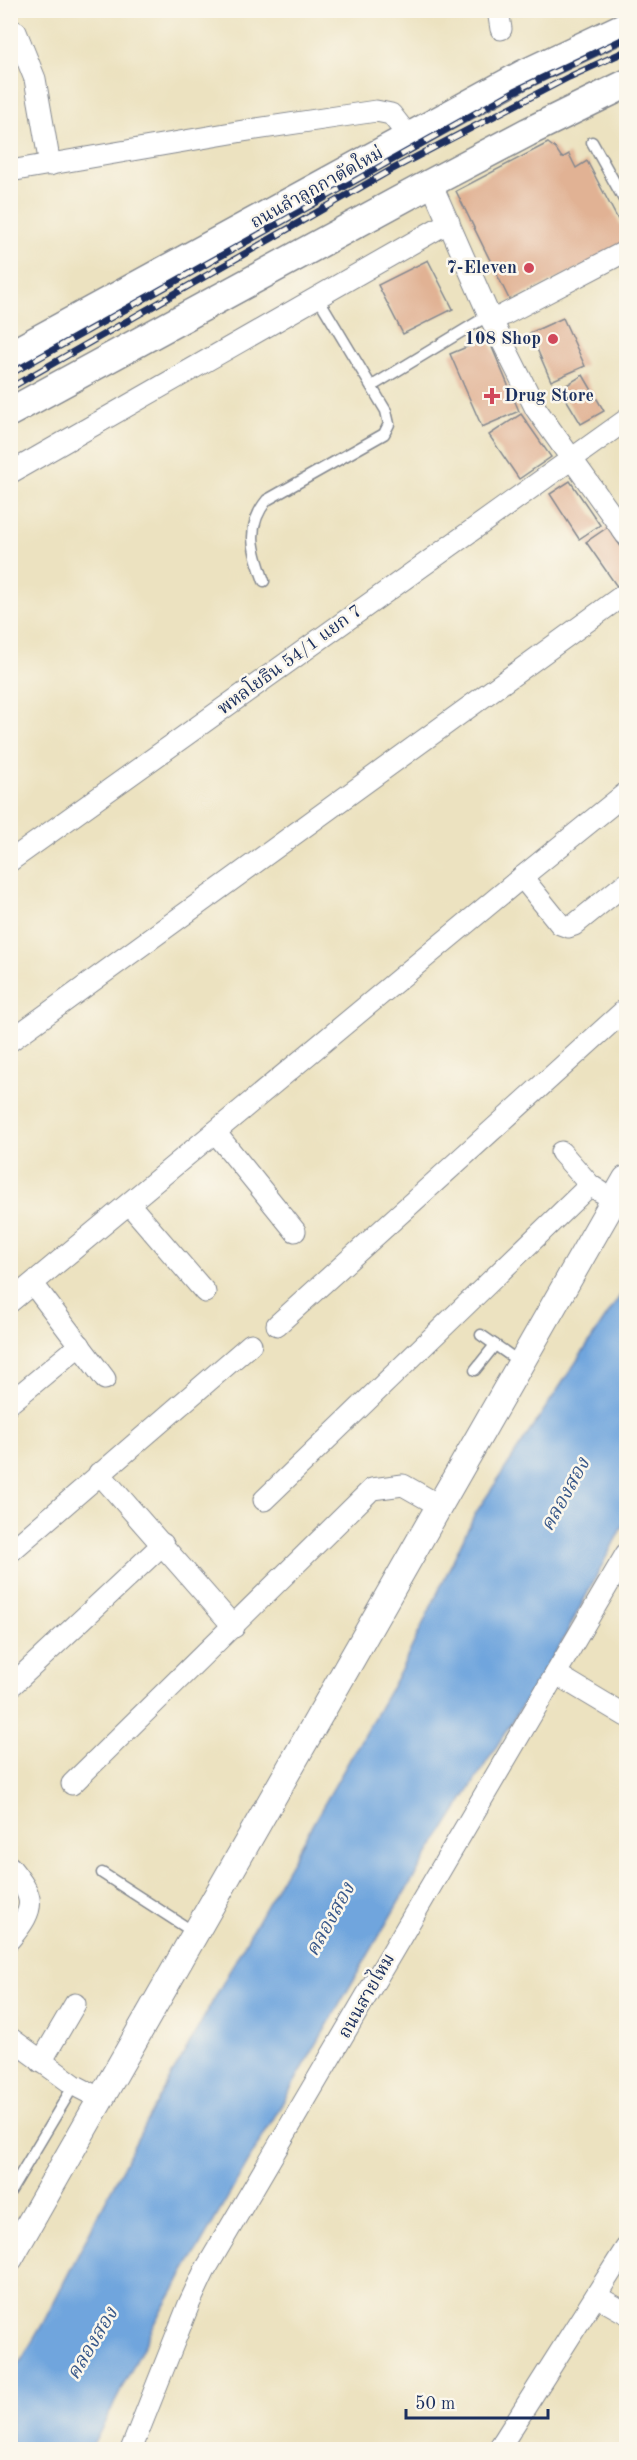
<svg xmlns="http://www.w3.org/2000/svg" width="637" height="2460" font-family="'Old Standard TT','Noto Serif Thai',serif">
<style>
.water{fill:#6fa5dd;stroke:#456a9e;stroke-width:1.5}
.building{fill:#e1b294}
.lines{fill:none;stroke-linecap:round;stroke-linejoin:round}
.service-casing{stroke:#84888f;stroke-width:13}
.minor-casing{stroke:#84888f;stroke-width:23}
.tertiary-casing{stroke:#84888f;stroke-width:28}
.secondary-casing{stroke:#84888f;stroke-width:31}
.service{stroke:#fff;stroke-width:10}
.minor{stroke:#fff;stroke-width:21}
.tertiary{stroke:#fff;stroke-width:26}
.secondary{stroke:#fff;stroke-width:28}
.rail-casing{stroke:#1b2f5e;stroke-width:7}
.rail{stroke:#fbf7ec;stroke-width:4.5;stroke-dasharray:14;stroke-linecap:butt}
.poi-dot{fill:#d1495b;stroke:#fbf7ec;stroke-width:2}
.labels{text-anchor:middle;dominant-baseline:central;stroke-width:5;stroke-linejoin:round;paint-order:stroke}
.street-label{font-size:18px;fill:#1b2f5e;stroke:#fbf7ec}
.poi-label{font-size:18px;font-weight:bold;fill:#1b2f5e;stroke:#fbf7ec;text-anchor:end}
.water-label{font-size:20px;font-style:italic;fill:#38588a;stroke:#fbf7ec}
</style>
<rect width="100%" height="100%" fill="#fbf7ec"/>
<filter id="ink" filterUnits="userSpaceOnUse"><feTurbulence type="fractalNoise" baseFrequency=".0167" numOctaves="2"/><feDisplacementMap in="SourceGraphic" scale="12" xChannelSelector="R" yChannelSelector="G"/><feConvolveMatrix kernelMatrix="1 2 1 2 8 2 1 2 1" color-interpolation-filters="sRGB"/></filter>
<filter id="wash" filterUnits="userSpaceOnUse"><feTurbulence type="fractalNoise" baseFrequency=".008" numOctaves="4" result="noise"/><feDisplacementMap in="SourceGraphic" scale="24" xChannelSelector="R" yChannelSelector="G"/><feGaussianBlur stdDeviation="1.35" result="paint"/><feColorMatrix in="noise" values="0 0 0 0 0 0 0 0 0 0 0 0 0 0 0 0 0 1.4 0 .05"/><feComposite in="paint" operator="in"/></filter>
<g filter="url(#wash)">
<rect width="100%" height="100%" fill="#ece2c0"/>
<path class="water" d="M626,1287V1519L561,1644L404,1893L158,2318L91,2449H11V2378L42,2325L146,2122L265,1907L400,1672L475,1514Z"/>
<g id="blocks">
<g class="building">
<path d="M548,143L556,149L562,158L569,154L576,168L587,161L626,235V246L510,301L456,191Z"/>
<path d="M428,260L453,309L403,334L378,285Z"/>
<path d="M563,318L585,366L551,381L530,333Z"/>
<path d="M488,338L519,411L482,427L450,354Z"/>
<path d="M583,375L604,411L581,424L560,389Z"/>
<path d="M521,414L551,457L519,479L489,435Z"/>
<path d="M570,481L600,525L579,539L550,494Z"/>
<path d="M608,527L626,554V582L618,588L586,542Z"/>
</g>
</g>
</g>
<g filter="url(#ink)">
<use href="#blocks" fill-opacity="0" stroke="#84888f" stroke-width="1.5"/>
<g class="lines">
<defs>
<g id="service">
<path d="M592,142L626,203"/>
<path d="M372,386L489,315"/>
<path d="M264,581C253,550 245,527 267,500L384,434L389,424L386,411L317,296"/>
<path d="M481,1335L521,1363"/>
<path d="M475,1370L495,1345"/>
<path d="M102,1873L195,1933"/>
<path d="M10,2192L74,2085"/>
</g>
<g id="minor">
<path d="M498,10L501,29"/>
<path d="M16,32L35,79L50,165"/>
<path d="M10,171L243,131L376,111L391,114L409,137"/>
<path d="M431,183L489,315L536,409L626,535"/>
<path d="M492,321L626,251"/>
<path d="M10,473L449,222"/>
<path d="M10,861L626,420"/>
<path d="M522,877L560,924L568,927L574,925L626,883"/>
<path d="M10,1041L626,593"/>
<path d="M215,1132L295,1231"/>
<path d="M561,1152L590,1185L601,1192"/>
<path d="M129,1204L205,1292"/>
<path d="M33,1284L105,1379"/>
<path d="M10,1302L522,877L626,793"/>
<path d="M277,1325L626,1009"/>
<path d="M10,1403L80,1345"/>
<path d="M99,1473L234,1627"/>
<path d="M264,1500L590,1185"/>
<path d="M10,1552L251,1344"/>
<path d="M556,1674L626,1716"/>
<path d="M10,1687L163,1544"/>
<path d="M72,1784L372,1489L403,1485L440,1506"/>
<path d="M10,1867C35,1898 37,1907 10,1939"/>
<path d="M10,2038L74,2085L101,2099"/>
<path d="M41,2062L75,2004"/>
<path d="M596,2296L626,2313"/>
<path d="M131,2450L189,2304L204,2272L626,1554"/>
<path d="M498,2450L626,2248"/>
</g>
<path id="tertiary" d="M10,2258L626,1179"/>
<g id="secondary">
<path d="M10,355L522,75L626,26"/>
<path d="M10,412L431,183L528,132L626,84"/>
</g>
</defs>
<use href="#service" class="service-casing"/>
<use href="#minor" class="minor-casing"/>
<use href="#tertiary" class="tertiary-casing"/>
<use href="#secondary" class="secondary-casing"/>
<use href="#service" class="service"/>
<use href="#minor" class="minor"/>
<use href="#tertiary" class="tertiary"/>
<use href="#secondary" class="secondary"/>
<defs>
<g id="rail">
<path d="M10,374L515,91L626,38"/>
<path d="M10,388L391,170L569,77L626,51"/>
</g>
</defs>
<use href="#rail" class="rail-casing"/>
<use href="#rail" class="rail"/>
</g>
</g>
<g class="poi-dot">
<circle cx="529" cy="268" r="6"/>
<circle cx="553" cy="339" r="6"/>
<path d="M489 387h6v6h6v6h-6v6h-6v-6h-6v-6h6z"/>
</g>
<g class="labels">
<g class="street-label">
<text transform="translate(317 188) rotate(-29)">ถนนลำลูกกาตัดใหม่</text>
<text transform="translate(290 660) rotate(-36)">พหลโยธิน 54/1 แยก 7</text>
<text transform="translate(367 1996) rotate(-60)">ถนนสายไหม</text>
</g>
<g class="poi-label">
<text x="517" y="268">7-Eleven</text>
<text x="541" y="339">108 Shop</text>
<text x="504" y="396" text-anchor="start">Drug Store</text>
</g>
<g class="water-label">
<text transform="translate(566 1495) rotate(-61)">คลองสอง</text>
<text transform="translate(331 1920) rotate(-61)">คลองสอง</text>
<text transform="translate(93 2344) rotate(-59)">คลองสอง</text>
</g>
</g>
<rect width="637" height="2460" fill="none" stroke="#fbf7ec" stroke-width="36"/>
<path d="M406 2409v9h142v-9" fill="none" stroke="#1b2f5e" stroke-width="3"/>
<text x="415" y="2409" font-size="18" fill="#1b2f5e" stroke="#fbf7ec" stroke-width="4.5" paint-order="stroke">50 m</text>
</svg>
